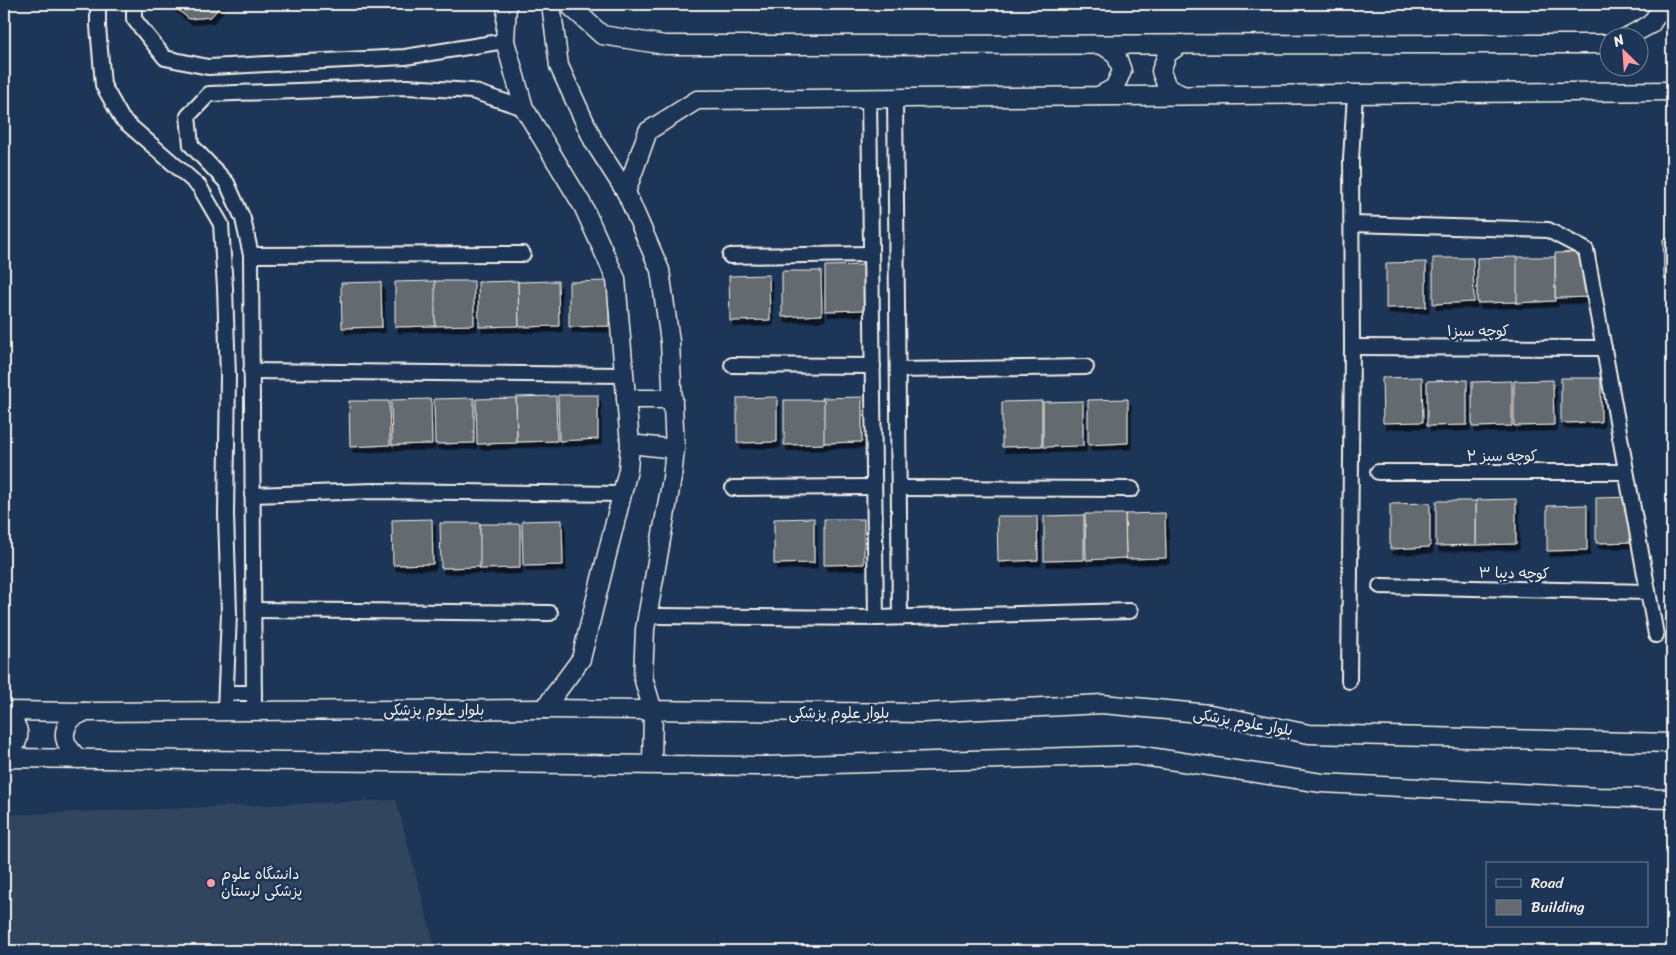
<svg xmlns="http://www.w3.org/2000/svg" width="1676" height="955" font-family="Sriracha,'Playpen Sans Arabic',sans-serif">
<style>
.built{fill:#32455e}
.green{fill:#4c7174;stroke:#a0b1ae}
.building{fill:#646b70;stroke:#f4f1e8;filter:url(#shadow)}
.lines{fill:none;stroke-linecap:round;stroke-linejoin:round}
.minor-casing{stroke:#f4f1e8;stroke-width:18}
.tertiary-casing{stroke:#f4f1e8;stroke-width:21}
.minor{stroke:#1d3557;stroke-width:14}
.tertiary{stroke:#1d3557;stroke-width:18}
.poi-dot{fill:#ff9aa2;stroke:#1d3557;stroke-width:2}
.labels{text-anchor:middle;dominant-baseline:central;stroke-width:5;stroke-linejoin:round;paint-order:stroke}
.street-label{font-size:15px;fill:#f4f1e8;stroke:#1d3557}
.poi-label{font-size:15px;fill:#f4f1e8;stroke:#1d3557;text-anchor:start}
</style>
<defs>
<filter id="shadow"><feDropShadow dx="3" dy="5.5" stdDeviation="0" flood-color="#0009"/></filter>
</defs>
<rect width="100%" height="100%" fill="#1d3557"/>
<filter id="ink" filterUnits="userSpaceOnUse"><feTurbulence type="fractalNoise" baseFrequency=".02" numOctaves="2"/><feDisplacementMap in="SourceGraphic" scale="10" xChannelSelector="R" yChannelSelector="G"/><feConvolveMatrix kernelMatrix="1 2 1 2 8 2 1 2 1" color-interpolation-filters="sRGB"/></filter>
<g filter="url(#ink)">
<path class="built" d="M396,800L436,951H4V815Z"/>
<rect class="green" x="1055" y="949" width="126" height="2"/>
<g class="building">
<path d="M174,4H222L211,17L189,19L174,7Z"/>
<path d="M1663,239H1672V279H1664Z"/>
<path d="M1595,252V297L1555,298V253Z"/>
<path d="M1515,257H1555V301L1515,303Z"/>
<path d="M1517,257V302L1477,303V258Z"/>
<path d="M1433,258H1473L1474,302L1433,304Z"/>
<path d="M1426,262V307L1386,308V263Z"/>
<path d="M865,265V310L825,311V266Z"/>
<path d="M782,271H821L822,315L782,317Z"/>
<path d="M769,275L770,320L730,321L729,276Z"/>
<path d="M434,281H474V325L434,326Z"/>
<path d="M435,281V326L395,327V282Z"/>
<path d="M518,281L519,326L479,327L478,282Z"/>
<path d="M558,281L559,326L519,327L518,282Z"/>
<path d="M609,281V326L569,327V282Z"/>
<path d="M381,282L382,327L342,328L341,283Z"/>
<path d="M1422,377L1423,422L1383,423L1382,378Z"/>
<path d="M1561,378H1601V422L1561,423Z"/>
<path d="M1467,380V425L1427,426V381Z"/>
<path d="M1553,380L1554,425L1514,426V381Z"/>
<path d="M1512,381V426L1472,427V382Z"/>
<path d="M558,395H598V439L559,441Z"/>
<path d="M556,396L557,441L517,442L516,397Z"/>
<path d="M777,397V442L737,443V398Z"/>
<path d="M862,397V442L822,443V398Z"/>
<path d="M474,398V443L435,444L434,399Z"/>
<path d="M516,398L517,443L477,444L476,399Z"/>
<path d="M431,399L432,444L392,445L391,400Z"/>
<path d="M1128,399V443L1088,445V400Z"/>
<path d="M784,400H824V444L784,445Z"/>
<path d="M349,401H389L390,445L350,447Z"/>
<path d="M1042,401V446L1002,447V402Z"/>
<path d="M1083,401V446L1043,447V402Z"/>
<path d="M1636,497V542L1596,543V498Z"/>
<path d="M1516,499V544L1476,545V500Z"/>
<path d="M1436,501H1476V545L1436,546Z"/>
<path d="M1430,503V547L1390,549V504Z"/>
<path d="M1587,505V550L1547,551V506Z"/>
<path d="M1165,513L1166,558L1126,559L1125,514Z"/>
<path d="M1085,514H1125L1126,558L1086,560Z"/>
<path d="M1084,515V560L1044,561V516Z"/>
<path d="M997,516H1037L1038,560L998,562Z"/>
<path d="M814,518V563L774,564V519Z"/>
<path d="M432,519L433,564L393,565L392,520Z"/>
<path d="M824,519H864V564L824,565Z"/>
<path d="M562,520L563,565L523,566L522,521Z"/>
<path d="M440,523H480L481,567L441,568Z"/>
<path d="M480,524H520V568L480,569Z"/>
</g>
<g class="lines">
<defs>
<g id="minor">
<path d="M98,4V26L103,85L122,119L199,186L221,224L225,288L228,376L226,514L229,614L225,710"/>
<path d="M134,4V19L165,58L208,67L405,57L505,41"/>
<path d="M869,98L876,618L1130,611"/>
<path d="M895,98L900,617"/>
<path d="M1352,224L1548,230L1586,250L1656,635"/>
<path d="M251,255L523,254"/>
<path d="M730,256L871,254"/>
<path d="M1352,347L1604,348"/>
<path d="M732,365L873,366"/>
<path d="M898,370L1086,367"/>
<path d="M251,371L624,375"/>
<path d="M1378,472H1626"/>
<path d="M733,488L874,487"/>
<path d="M899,488L1132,489"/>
<path d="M252,495L373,491L622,494"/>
<path d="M1380,586L1648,592"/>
<path d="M254,610L550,613"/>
<path d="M659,616L876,618"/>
<path d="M1349,681L1352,347L1351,159L1355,94"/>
<path d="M226,693H254"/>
<path d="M254,710L251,255L243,219L227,183L191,145L188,116L209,94L407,87L472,91L524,108"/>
</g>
<g id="tertiary">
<path d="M507,4L505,41L524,108L583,206L616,279L630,444L628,470L581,659L544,709"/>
<path d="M551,4L559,66L594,142L626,192L660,270L670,342L675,449L672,478L645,629L643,677L653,711L652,764"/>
<path d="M568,4L602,35L665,45L1608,44"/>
<path d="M1625,38L1651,24L1664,4"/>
<path d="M1181,44L1167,54L1161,71L1167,87L1182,95"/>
<path d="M1099,96L1114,88L1122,71L1116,54L1102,45"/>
<path d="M626,192L648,131L697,100L1672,91"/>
<path d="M626,399H673"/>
<path d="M630,444L675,449"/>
<path d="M4,711L84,712L544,709L923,713L1102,704L1210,714L1309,734L1672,743"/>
<path d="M4,756C25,741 21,726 4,711"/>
<path d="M4,758L766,766L1136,755L1322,783L1598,797L1672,799"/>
<path d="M79,759C67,748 59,736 70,721C73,717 80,714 84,712"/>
</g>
</defs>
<use href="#minor" class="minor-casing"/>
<use href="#tertiary" class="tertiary-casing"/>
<use href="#minor" class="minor"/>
<use href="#tertiary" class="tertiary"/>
</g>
</g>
<circle class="poi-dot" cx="211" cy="883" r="5"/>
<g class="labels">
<g class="street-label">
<text x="1478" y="331">کوچه سبز۱</text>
<text x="1502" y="456">کوچه سبز ۲</text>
<text transform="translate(1514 573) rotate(1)">کوچه دیبا ۳</text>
<text x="434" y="710">بلوار علوم پزشکی</text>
<text x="839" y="713">بلوار علوم پزشکی</text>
<text transform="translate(1243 722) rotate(10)">بلوار علوم پزشکی</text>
</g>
<g class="poi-label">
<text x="221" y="874">دانشگاه علوم<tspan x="221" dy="17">پزشکی لرستان</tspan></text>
</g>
</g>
<rect width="1676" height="955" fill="none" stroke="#1d3557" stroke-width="20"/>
<rect x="10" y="10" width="1656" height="935" fill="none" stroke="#f4f1e8" stroke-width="2" filter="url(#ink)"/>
<rect x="1486" y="862" width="162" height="65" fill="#1d3557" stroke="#738091"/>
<rect x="1496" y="879" width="25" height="8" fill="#1d3557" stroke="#738091"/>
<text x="1531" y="888" font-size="15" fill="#f4f1e8">Road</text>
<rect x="1496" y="900" width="25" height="15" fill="#646b70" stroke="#738091"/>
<text x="1531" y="912" font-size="15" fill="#f4f1e8">Building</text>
<g transform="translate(1624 52) rotate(335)"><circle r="24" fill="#1d3557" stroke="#738091"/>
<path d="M0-4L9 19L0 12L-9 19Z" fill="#ff9aa2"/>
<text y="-8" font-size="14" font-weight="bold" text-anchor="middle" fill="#f4f1e8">N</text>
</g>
</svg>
